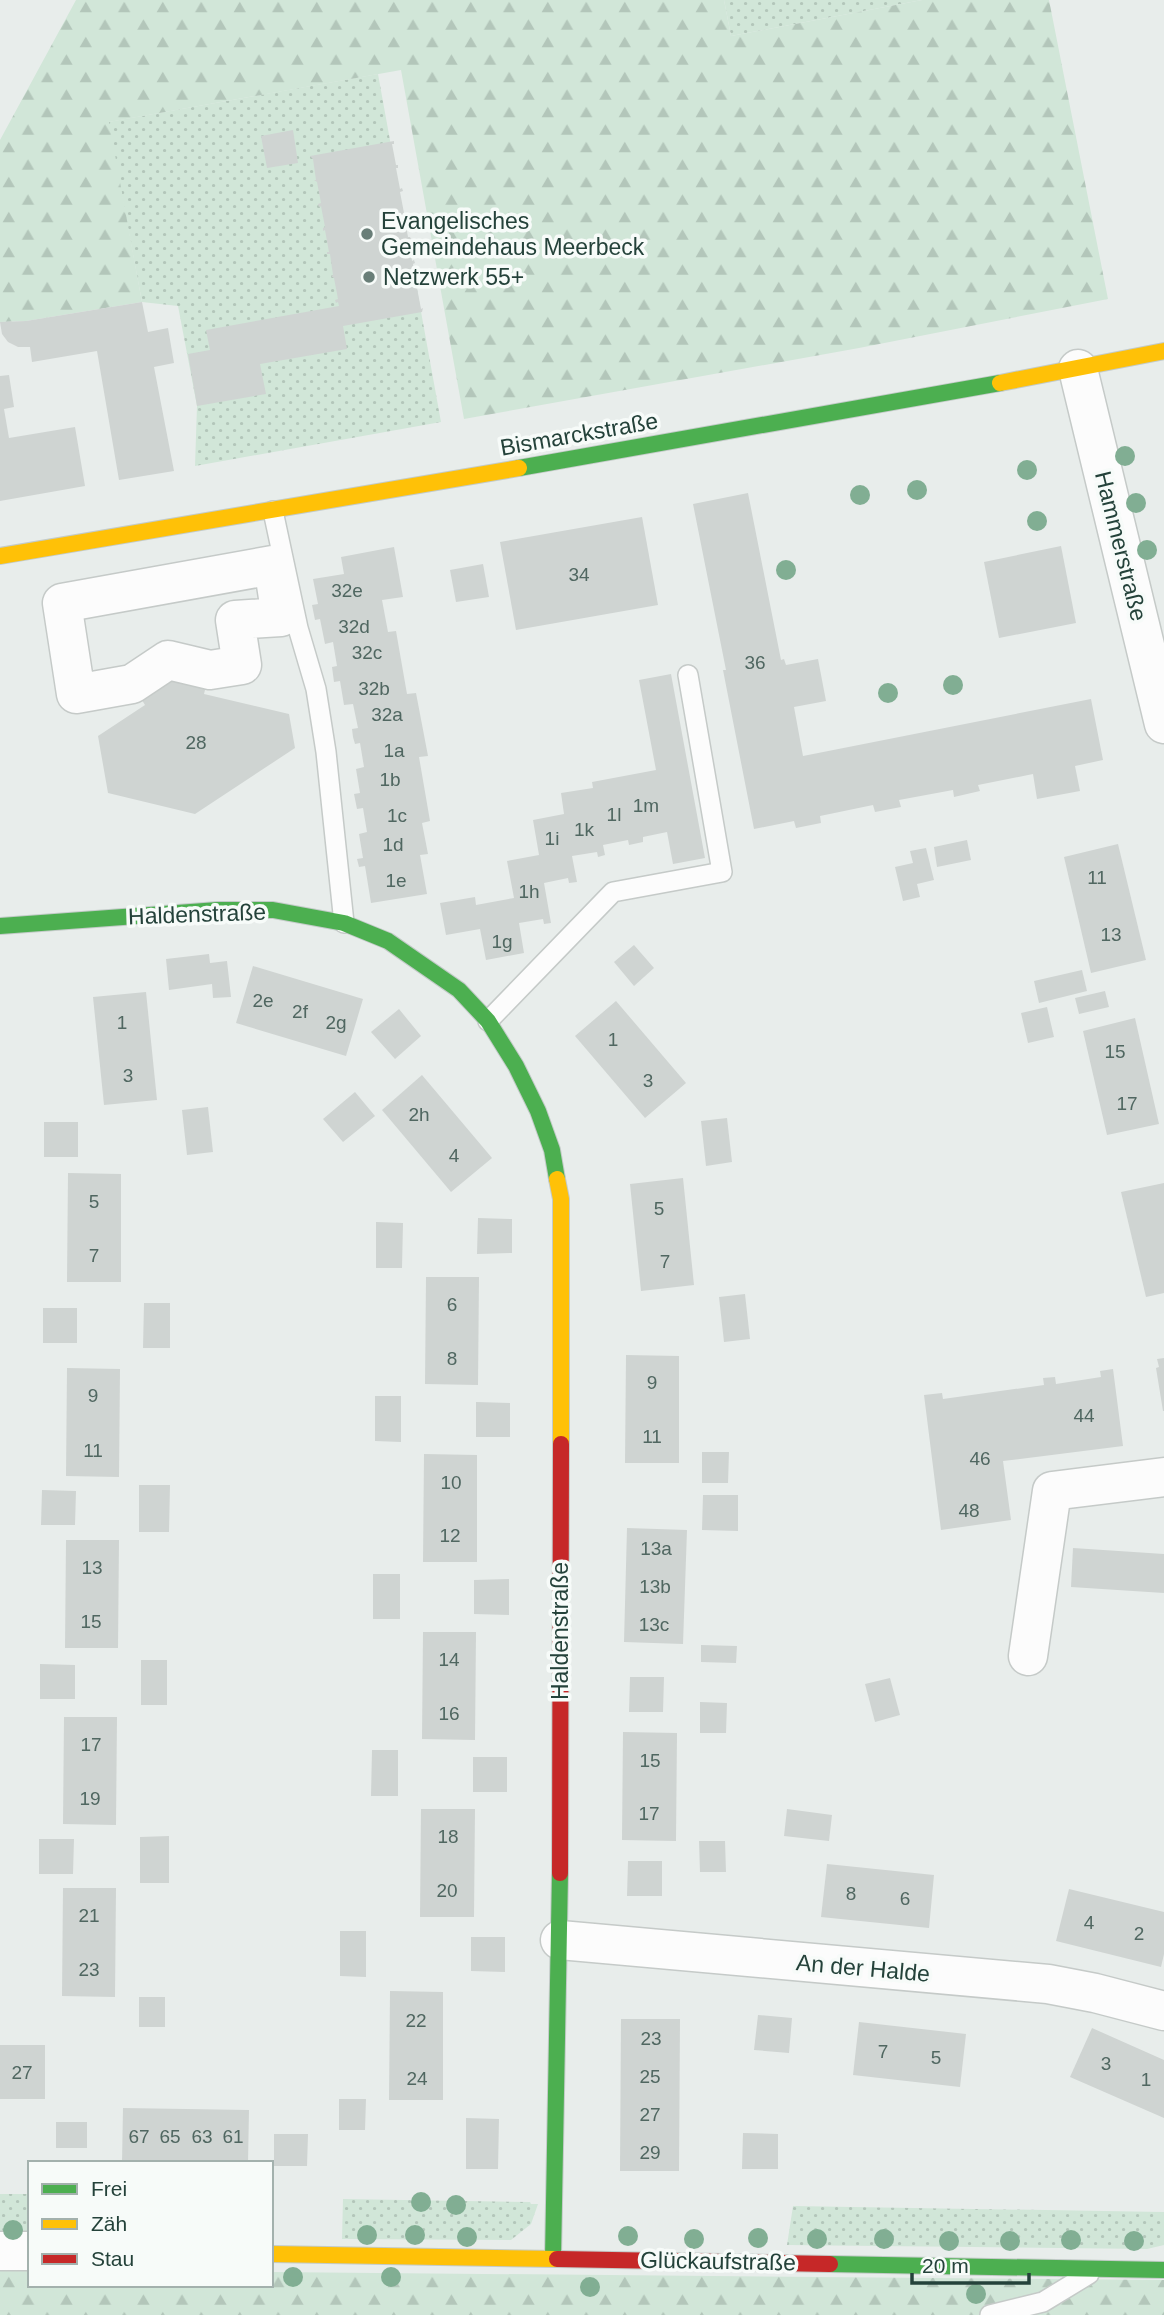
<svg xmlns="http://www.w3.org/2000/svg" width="1164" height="2315" font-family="Helvetica,sans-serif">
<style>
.grass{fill:url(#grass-dots)}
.forest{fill:url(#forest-firs)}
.building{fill:#cfd4d2}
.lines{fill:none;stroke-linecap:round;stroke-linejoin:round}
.lane-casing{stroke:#c5cac8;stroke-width:22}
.street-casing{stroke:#c5cac8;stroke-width:41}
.fast-casing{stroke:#c3cbc8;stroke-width:18}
.slow-casing{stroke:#c3cbc8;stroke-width:18}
.jam-casing{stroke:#c3cbc8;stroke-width:18}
.lane{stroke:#fcfcfc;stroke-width:19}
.street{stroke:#fcfcfc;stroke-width:38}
.fast{stroke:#4caf50;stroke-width:16}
.slow{stroke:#ffc107;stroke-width:16}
.jam{stroke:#c62828;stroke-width:16}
.tree{fill:#81ae93}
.poi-dot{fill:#697e78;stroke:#f7fbf9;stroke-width:2.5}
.labels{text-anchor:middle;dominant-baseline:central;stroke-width:7;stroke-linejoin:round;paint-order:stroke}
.number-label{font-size:19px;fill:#506761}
.poi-label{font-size:23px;fill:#24423a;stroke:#f7fbf9;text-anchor:start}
.street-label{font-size:23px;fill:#24423a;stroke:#f7fbf9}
</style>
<defs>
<pattern id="grass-dots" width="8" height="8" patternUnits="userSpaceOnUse" patternTransform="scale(1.75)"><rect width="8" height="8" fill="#d1e6d8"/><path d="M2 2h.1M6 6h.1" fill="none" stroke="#b3c6ba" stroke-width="1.8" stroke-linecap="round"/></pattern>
<pattern id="forest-firs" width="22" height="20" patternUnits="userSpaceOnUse" patternTransform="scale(1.75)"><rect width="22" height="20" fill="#d1e6d8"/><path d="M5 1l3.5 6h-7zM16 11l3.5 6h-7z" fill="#b3c6ba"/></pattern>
</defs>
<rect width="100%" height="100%" fill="#e8edeb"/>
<g class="grass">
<path d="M724,0H922L731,36Z"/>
<path d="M378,74L441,422L195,466L197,406L178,306L142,302L108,122Z"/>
<path d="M0,2194H30V2235L0,2236Z"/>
<path d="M343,2199L530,2202L531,2204H538L531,2224L511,2240L342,2239Z"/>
<path d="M793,2206L1164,2212V2245L1147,2249L787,2245Z"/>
</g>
<g class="forest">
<path d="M76,0H724L731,36L922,0H1049L1108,299L859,348L464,419L401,70L109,122L142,302L26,321L0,322V140Z"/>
<path d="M0,2269H30V2285H271V2272L1164,2280V2315H0Z"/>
</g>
<g class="building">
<path d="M293,130L298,163L267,168L261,136Z"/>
<path d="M394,141V144H392L396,165H398V168H396L400,189L402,188L403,191L400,192L404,213L407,215L404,216L408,237H410L411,239H408L412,261L414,260L415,263L413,264L416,285L419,284V287L417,288L421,309L423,308L422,312L343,326L347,349L260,364L266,394L197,406L188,354L210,350L206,330L339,306L338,302L336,303L335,300L338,299L334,278L331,276L333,275L330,254H327V252H329L325,230L323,231V228L325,227L321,206L319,207L318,204L321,203L317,182L314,180H316L313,159L310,156Z"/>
<path d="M142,302L148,332L168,328L174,363L154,367L174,471L119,480L97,351L32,362L30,347H18L8,342L2,334L0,322L26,321Z"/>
<path d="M9,375L14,407L4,409L9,438L75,427L85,486L0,501V376Z"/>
<path d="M748,493L781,660L784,659L786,665L818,659L826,701L794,707L803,756L1091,699L1103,760L1075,766L1080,791L1037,799L1033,774L978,785L980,791L954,797L953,790L899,800L901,807L875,812L873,805L820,816L821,823L796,828L794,821L754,829L723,670H726L693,504Z"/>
<path d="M642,517L658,605L516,630L500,542Z"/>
<path d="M1061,546L1076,623L999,638L984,562Z"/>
<path d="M394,547L403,597L382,600L388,632L396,631L407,694L416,693L428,756L419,757L430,821L422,823L428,854L420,855L427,894L371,903L365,866L359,867L357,859L363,858L359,834L367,832L363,808L357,809L354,794L360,793L356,769L364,767L360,743L355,744L353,737L352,729L358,728L353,704L344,705L340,681L334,682L332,667L337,666L333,642L325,644L320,619L315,620L312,605L318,604L313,579L344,574L341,557Z"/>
<path d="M483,564L489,597L456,602L450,570Z"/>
<path d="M210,670L204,694L289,714L295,748L195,814L108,793L98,736L145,705L132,684Z"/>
<path d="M671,674L705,858L673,864L667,832L643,837V842L629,845L628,840L603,845L605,855L598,857L597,852L572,856L577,882L569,883L568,878L544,883L551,923L544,924L543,919L519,923L524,953L486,960L480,929L446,935L440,903L475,897L476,905L514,898L507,861L539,855L533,820L564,814L561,793L593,788L592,782L656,770L639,680Z"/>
<path d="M967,840L971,860L937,867L934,847Z"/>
<path d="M1118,844L1146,960L1091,973L1064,857Z"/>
<path d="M926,848L934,880L917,884L920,897L903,901L895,867L913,863L910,851Z"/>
<path d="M634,945L654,968L634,986L614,962Z"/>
<path d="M209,954L210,963L227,961L231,997L213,998L212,984L169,990L166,959Z"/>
<path d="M253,966L363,999L346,1056L236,1023Z"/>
<path d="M1082,970L1087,991L1039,1003L1034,981Z"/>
<path d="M1105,991L1109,1007L1079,1014L1075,998Z"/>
<path d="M146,992L157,1100L104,1105L93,997Z"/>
<path d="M616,1001L686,1083L645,1118L575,1036Z"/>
<path d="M1047,1007L1054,1037L1028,1043L1021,1013Z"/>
<path d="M399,1009L421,1036L395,1059L371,1032Z"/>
<path d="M1135,1018L1159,1124L1107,1135L1083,1031Z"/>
<path d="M422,1075L492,1158L451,1192L382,1110Z"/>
<path d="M355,1092L375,1116L343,1142L323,1119Z"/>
<path d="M208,1107L213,1152L187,1155L182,1110Z"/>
<path d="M727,1118L732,1162L706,1166L701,1121Z"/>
<rect x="44" y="1122" width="34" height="35"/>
<path d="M68,1173L121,1174V1282H67Z"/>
<path d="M683,1178L694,1285L641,1291L630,1184Z"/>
<path d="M1164,1183V1293L1146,1297L1121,1192Z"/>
<path d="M478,1218L512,1219V1253L477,1254Z"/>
<path d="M376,1222L403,1223L402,1268H376Z"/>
<path d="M426,1277H479L478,1385L425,1384Z"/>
<path d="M745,1294L750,1339L724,1342L719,1297Z"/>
<path d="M144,1303H170V1348H143Z"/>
<rect x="43" y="1308" width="34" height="35"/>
<path d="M626,1355L679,1356V1463H625Z"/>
<path d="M1164,1358V1411H1163L1156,1368L1159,1367L1157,1359Z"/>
<path d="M67,1368L120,1369L119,1477L66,1476Z"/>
<path d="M1113,1369L1123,1446L1003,1461L1011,1520L941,1530L924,1395L942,1393L943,1399L1044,1385L1043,1378L1055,1377L1056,1384L1101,1377L1100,1371Z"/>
<path d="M375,1396H401V1442L375,1441Z"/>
<path d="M476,1402L510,1403V1437H476Z"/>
<path d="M702,1452H729L728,1483H702Z"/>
<path d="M424,1454L477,1455V1562H423Z"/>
<path d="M139,1485H170L169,1532H139Z"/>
<path d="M42,1490L76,1491L75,1525H41Z"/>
<path d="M703,1495H738V1531L702,1530Z"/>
<path d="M627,1528L687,1530L683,1644L624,1642Z"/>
<path d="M66,1540H119L118,1648H65Z"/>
<path d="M1073,1548L1164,1554V1593L1071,1587Z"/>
<rect x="373" y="1574" width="27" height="45"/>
<path d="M509,1579V1615L474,1614V1580Z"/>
<path d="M423,1632H476L475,1740L422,1739Z"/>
<path d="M701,1645L737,1646L736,1663L701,1662Z"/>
<rect x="141" y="1660" width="26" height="45"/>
<path d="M40,1664L75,1665V1699H40Z"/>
<path d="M630,1677H664L663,1712H629Z"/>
<path d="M890,1678L900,1715L875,1722L865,1684Z"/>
<path d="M700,1702L727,1703L726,1733H700Z"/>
<path d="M64,1717H117L116,1825L63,1824Z"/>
<path d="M623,1732L677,1733L676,1841L622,1840Z"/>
<path d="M372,1750H398V1796H371Z"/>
<rect x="473" y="1757" width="34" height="35"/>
<path d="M421,1809H475L474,1917H420Z"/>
<path d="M787,1809L832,1815L829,1841L784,1836Z"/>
<path d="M169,1836V1883H140V1837Z"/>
<path d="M39,1839H74L73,1874H39Z"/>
<path d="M699,1841H725L726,1872H700Z"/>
<path d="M628,1861H662V1896H627Z"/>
<path d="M827,1864L934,1875L929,1928L821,1917Z"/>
<path d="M63,1888H116L115,1997L62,1996Z"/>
<path d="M1069,1889L1164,1912V1954L1161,1967L1056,1941Z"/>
<path d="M340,1931H366V1977L340,1976Z"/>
<path d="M471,1937H505V1972L471,1971Z"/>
<path d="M390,1991L443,1992V2100H389Z"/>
<rect x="139" y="1997" width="26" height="30"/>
<path d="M758,2015L792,2018L789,2053L754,2050Z"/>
<path d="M621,2019H680L679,2171H620Z"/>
<path d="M859,2022L966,2034L960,2087L853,2075Z"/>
<path d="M1092,2028L1164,2060V2118L1070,2077Z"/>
<rect x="0" y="2045" width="45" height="54"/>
<path d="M339,2099H366L365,2130H339Z"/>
<path d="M123,2108L249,2110L248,2163H122Z"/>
<path d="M466,2118L499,2119L498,2169H466Z"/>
<rect x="56" y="2122" width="31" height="26"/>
<path d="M743,2133L778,2134V2169H742Z"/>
<path d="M274,2134H308L307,2166H274Z"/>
</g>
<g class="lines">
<defs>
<g id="lane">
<path d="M273,511L298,628L316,689L326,752L344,923"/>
<path d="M488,1021L613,892L722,872L688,675"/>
<path d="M990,2315L1043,2302L1089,2274"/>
</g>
<g id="street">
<path d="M1078,369L1164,724"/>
<path d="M273,565L281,617L235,620L242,665L210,670L168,660L132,684L76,694L62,603Z"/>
<path d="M1028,1656L1052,1491L1164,1477"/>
<path d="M560,1940L1048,1984L1095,1993L1164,2011"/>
<path d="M0,2251H30"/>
</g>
<g id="fast">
<path d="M519,468L1000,383"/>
<path d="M0,926L218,910H273L344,923L388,941L459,990L488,1021L516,1066L538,1111L552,1150L557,1179"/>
<path d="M553,2258L560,1873"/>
<path d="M830,2264L1164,2270"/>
</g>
<g id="slow">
<path d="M1000,383L1164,351"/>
<path d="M0,556L519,468"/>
<path d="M557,1179L561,1199V1444"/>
<path d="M271,2254L557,2259"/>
</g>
<g id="jam">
<path d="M560,1873L561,1444"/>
<path d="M557,2259L830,2264"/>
</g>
</defs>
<use href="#lane" class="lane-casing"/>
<use href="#street" class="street-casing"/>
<use href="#fast" class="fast-casing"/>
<use href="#slow" class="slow-casing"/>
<use href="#jam" class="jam-casing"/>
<use href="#lane" class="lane"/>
<use href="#street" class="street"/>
<use href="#fast" class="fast"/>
<use href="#slow" class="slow"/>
<use href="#jam" class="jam"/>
</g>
<g class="tree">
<circle cx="1125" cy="456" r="10"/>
<circle cx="1027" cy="470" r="10"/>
<circle cx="917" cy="490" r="10"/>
<circle cx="860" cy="495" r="10"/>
<circle cx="1136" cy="503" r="10"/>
<circle cx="1037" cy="521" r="10"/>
<circle cx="1147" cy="550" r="10"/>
<circle cx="786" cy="570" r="10"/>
<circle cx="953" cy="685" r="10"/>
<circle cx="888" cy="693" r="10"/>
<circle cx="421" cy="2202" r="10"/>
<circle cx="456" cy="2205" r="10"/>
<circle cx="13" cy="2230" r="10"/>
<circle cx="367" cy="2235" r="10"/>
<circle cx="415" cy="2235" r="10"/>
<circle cx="628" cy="2236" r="10"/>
<circle cx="467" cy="2237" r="10"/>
<circle cx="758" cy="2238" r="10"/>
<circle cx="694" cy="2239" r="10"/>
<circle cx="817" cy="2239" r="10"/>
<circle cx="884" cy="2239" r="10"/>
<circle cx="1071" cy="2240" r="10"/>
<circle cx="949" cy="2241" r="10"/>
<circle cx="1010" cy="2241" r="10"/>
<circle cx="1134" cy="2241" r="10"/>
<circle cx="293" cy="2277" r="10"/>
<circle cx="391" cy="2277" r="10"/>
<circle cx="590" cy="2287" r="10"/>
<circle cx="976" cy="2294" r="10"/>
</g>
<g class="poi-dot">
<circle cx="367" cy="234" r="7"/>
<circle cx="369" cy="277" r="7"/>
</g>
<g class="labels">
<g class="number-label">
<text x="579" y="574">34</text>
<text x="347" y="590">32e</text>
<text x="354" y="626">32d</text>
<text x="367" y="652">32c</text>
<text x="755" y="662">36</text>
<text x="374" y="688">32b</text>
<text x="387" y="714">32a</text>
<text x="196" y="742">28</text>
<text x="394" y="750">1a</text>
<text x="390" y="779">1b</text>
<text x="646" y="805">1m</text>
<text x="614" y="814">1l</text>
<text x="397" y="815">1c</text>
<text x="584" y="829">1k</text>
<text x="552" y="838">1i</text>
<text x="393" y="844">1d</text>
<text x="1097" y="877">11</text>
<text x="396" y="880">1e</text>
<text x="529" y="891">1h</text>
<text x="1111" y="934">13</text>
<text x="502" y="941">1g</text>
<text x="263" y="1000">2e</text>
<text x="300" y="1011">2f</text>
<text x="122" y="1022">1</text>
<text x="336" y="1022">2g</text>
<text x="613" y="1039">1</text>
<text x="1115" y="1051">15</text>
<text x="128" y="1075">3</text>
<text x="648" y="1080">3</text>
<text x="1127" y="1103">17</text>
<text x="419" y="1114">2h</text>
<text x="454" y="1155">4</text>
<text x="94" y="1201">5</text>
<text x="659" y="1208">5</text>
<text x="94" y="1255">7</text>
<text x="665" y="1261">7</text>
<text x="452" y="1304">6</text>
<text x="452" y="1358">8</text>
<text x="652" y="1382">9</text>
<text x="93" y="1395">9</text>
<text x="1084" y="1415">44</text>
<text x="652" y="1436">11</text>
<text x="93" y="1450">11</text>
<text x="980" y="1458">46</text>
<text x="451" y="1482">10</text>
<text x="969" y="1510">48</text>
<text x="450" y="1535">12</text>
<text x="656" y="1548">13a</text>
<text x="92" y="1567">13</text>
<text x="655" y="1586">13b</text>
<text x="91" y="1621">15</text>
<text x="654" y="1624">13c</text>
<text x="449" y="1659">14</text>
<text x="449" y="1713">16</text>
<text x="91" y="1744">17</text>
<text x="650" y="1760">15</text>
<text x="90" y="1798">19</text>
<text x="649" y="1813">17</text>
<text x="448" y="1836">18</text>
<text x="447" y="1890">20</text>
<text x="851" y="1893">8</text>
<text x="905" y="1898">6</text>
<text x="89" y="1915">21</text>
<text x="1089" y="1922">4</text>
<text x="1139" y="1933">2</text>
<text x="89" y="1969">23</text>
<text x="416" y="2020">22</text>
<text x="651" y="2038">23</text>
<text x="883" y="2051">7</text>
<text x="936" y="2057">5</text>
<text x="1106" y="2063">3</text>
<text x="22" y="2072">27</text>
<text x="650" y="2076">25</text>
<text x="417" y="2078">24</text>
<text x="1146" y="2079">1</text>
<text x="650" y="2114">27</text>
<text x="139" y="2136">67</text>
<text x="170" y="2136">65</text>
<text x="202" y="2136">63</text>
<text x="233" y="2136">61</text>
<text x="650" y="2152">29</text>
</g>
<g class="poi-label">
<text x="381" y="221">Evangelisches<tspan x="381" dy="26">Gemeindehaus Meerbeck</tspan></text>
<text x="383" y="277">Netzwerk 55+</text>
</g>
<g class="street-label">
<text transform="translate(579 434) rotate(-10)">Bismarckstraße</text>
<text transform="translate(1121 546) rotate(76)">Hammerstraße</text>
<text transform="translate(197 914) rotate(-2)">Haldenstraße</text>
<text transform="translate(560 1631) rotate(-90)">Haldenstraße</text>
<text transform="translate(863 1968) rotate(5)">An der Halde</text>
<text transform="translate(718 2261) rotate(1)">Glückaufstraße</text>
</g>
</g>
<rect x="28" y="2161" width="245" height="126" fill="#f7fbf9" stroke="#a3b1ad" stroke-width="2"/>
<rect x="42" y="2184" width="35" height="10" fill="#4caf50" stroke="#a3b1ad" stroke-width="2"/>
<text x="91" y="2196" font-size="21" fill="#24423a">Frei</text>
<rect x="42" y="2219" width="35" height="10" fill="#ffc107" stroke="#a3b1ad" stroke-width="2"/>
<text x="91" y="2231" font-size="21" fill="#24423a">Zäh</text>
<rect x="42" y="2254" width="35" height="10" fill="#c62828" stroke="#a3b1ad" stroke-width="2"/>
<text x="91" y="2266" font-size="21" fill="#24423a">Stau</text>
<path d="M912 2273v10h117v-10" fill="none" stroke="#24423a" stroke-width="3.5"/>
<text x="922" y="2273" font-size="21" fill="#24423a" stroke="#f7fbf9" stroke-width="5" paint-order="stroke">20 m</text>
</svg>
